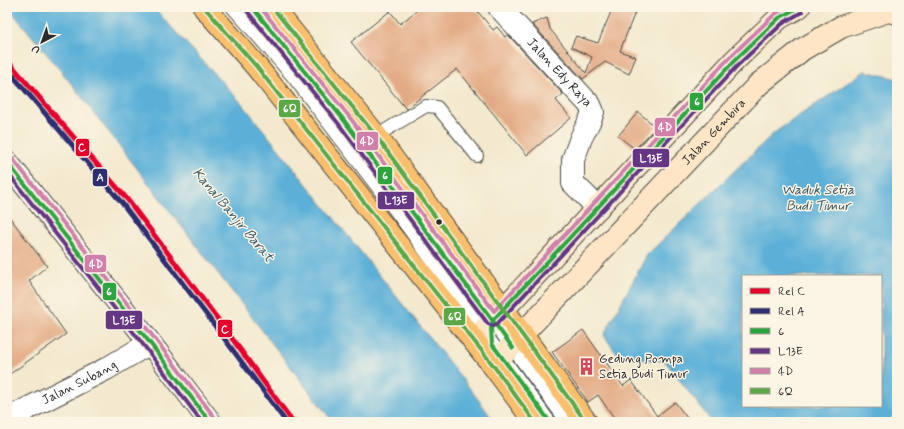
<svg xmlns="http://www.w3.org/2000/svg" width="904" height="429" font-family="Mynerve,sans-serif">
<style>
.water{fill:#5cb0d8;stroke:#446e82;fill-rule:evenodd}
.building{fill:#e3ab85}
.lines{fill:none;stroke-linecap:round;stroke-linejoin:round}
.service-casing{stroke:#494843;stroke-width:14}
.minor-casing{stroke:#494843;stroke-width:24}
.tertiary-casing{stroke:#494843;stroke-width:24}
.secondary-casing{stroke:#494843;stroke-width:24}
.primary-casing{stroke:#494843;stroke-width:24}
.service{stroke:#fff;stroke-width:12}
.minor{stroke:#fff;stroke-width:22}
.tertiary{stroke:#fff;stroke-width:22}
.secondary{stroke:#fde5c5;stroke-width:22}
.primary{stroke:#f9bf6d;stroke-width:22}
.bus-1-casing{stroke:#fcf5e5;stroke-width:7}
.bus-2-casing{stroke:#fcf5e5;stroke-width:7}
.bus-3-casing{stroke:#fcf5e5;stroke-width:7}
.bus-4-casing{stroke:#fcf5e5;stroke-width:7}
.bus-1{stroke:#2ea43f;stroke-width:4}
.bus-2{stroke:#643683;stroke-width:4}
.bus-3{stroke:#d080aa;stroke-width:4}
.bus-4{stroke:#5aa846;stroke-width:4}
.rail-1-casing{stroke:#fcf5e5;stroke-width:8}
.rail-2-casing{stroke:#fcf5e5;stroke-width:8}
.rail-1{stroke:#e4002b;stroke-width:5}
.rail-2{stroke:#2e2f70;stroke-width:5}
.bus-dot{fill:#2b2b2b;stroke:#fcf5e5;stroke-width:1.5}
.labels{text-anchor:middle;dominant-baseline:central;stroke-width:3;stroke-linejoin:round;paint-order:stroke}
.street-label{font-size:13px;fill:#2b2b2b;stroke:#fcf5e5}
.poi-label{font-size:13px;fill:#2b2b2b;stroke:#fcf5e5;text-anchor:start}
.water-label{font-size:14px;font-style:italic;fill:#3c5a68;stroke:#fcf5e5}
.line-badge{stroke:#fcf5e5;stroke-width:1.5}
.badge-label{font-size:11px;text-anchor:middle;font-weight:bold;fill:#fff}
</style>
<rect width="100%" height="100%" fill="#fcf5e5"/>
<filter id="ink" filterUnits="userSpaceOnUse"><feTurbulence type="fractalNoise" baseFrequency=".025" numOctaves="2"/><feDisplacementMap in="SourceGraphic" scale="8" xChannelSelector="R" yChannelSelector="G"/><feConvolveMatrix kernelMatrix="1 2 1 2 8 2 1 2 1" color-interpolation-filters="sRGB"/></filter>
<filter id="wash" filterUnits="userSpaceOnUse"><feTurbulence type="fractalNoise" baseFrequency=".012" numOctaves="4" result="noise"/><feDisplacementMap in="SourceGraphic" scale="16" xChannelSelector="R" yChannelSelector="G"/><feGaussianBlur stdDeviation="0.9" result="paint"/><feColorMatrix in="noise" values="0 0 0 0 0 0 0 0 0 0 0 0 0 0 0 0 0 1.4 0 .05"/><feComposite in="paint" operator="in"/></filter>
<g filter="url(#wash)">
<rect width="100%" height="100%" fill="#f3e9ce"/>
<g class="water">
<path d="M8,7H153L244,106L464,381L495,422H333L74,87Z"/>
<path d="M865,71L897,79V412L887,422H712L665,361L619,357L604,335L647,255L774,133ZM743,276H881V406H743Z"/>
</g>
<g id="blocks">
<g class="building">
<path d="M421,7H474L493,30L497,27L505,37L508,35L563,94L556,100L571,118L527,155L457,69L406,109L351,42L390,11L400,24Z"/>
<path d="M613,7H637L620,51L636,57L629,74L605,62L583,79L532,24L547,18L550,29L586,73L592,57L571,47L576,36L598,43Z"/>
<path d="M638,112L656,127L635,149L618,136Z"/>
<path d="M7,214L47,266L29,281L66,334L7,376Z"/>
<path d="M583,330L623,386L631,380L657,416L675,402L690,422H617L598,395L588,402L552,352Z"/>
</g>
</g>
</g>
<g filter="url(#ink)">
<use href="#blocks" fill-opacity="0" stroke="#494843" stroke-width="1"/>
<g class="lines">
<defs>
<g id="service">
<path d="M232,7L294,78L397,213L550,422"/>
<path d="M252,7L271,29L343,119L567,422"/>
<path d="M376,136L426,106L437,107L477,156"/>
</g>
<g id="minor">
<path id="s1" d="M499,7L590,105L593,112L590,120L581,138L573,160V183L598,208"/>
<path id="s2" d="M7,419L106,369L150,343"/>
</g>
<path id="tertiary" d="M7,162L150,343L210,422"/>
<g id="secondary">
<path d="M474,341L734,61L779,18L799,7"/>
<path id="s3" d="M493,365L759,84L803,49L841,27L888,11L897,13"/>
</g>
<g id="primary">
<path d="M204,7L256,66L493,365L535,422"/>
<path d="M272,7L376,136L586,422"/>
</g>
</defs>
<use href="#service" class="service-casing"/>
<use href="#minor" class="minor-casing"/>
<use href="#tertiary" class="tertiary-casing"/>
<use href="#secondary" class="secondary-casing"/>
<use href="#primary" class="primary-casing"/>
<use href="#service" class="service"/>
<use href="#minor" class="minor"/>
<use href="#tertiary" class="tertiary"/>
<use href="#secondary" class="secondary"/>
<use href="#primary" class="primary"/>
<defs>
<g id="bus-1">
<path d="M252,7L343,119L513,348"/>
<path d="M7,162L150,343L210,422"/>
<path d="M550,422L492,344L491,329L493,320L734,61L779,18L799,7"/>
</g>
<g id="bus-2">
<path d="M247,11L338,123L488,324L493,326L497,324L738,65L783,23L802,12"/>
<path d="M7,172L145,347L202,422"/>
</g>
<g id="bus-3">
<path d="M260,7L348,115L494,311L730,57L775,14L787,7"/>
<path d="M12,158L155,339L215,418"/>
</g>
<g id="bus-4">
<path d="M204,7L256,66L493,365L535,422"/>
<path d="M272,7L376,136L586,422"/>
</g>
</defs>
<use href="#bus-1" class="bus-1-casing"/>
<use href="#bus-2" class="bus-2-casing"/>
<use href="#bus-3" class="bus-3-casing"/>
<use href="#bus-4" class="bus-4-casing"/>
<use href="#bus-1" class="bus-1"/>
<use href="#bus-2" class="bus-2"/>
<use href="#bus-3" class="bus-3"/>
<use href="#bus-4" class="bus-4"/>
<defs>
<path id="rail-1" d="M7,60L127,199L223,326L293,422"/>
<path id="rail-2" d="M7,69L122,203L218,330L286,422"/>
</defs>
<use href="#rail-1" class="rail-1-casing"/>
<use href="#rail-2" class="rail-2-casing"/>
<use href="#rail-1" class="rail-1"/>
<use href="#rail-2" class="rail-2"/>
</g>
</g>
<defs>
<symbol id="building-bare" viewBox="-9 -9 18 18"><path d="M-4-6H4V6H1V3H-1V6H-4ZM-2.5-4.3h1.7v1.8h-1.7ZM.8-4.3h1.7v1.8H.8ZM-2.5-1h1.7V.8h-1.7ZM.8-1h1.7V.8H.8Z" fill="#d1495b" stroke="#fcf5e5" stroke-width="2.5" paint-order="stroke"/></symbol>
</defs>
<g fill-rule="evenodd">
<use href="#building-bare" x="574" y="354" width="25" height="25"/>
</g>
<circle class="bus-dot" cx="439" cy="222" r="3.5"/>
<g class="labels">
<g class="street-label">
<text stroke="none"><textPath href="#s1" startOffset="89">Jalan Edy Raya</textPath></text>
<text stroke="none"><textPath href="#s3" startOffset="321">Jalan Gembira</textPath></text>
<text stroke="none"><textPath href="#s2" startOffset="81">Jalan Subang</textPath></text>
</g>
<g class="poi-label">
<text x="599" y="359">Gedung Pompa<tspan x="599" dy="15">Setia Budi Timur</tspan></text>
</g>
<g class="water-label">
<text x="818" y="190">Waduk Setia<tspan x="818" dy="16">Budi Timur</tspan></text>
<text transform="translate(233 215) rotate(50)">Kanal Banjir Barat</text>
</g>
</g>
<g class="line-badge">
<rect x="689" y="92" width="15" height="19" rx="4" fill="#2ea43f"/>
<rect x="278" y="99" width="23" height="19" rx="4" fill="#5aa846"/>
<rect x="654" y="117" width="22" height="20" rx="4" fill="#d080aa"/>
<rect x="356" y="131" width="23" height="20" rx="4" fill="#d080aa"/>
<rect x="75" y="138" width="15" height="19" rx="4" fill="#e4002b"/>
<rect x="632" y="148" width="38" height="20" rx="4" fill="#643683"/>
<rect x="377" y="166" width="16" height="19" rx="4" fill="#2ea43f"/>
<rect x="92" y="168" width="16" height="19" rx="4" fill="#2e2f70"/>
<rect x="377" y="191" width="38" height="19" rx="4" fill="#643683"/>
<rect x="84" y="254" width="23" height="19" rx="4" fill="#d080aa"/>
<rect x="102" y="282" width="15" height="19" rx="4" fill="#2ea43f"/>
<rect x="443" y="307" width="23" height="19" rx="4" fill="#5aa846"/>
<rect x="105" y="310" width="38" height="20" rx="4" fill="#643683"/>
<rect x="217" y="319" width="16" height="19" rx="4" fill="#e4002b"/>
</g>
<g class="badge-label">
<text x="697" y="105">6</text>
<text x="290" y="112">6Q</text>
<text x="665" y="131">4D</text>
<text x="367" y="145">4D</text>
<text x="82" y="151">C</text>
<text x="651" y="162">L13E</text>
<text x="385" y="179">6</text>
<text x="100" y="181">A</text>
<text x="396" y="204">L13E</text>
<text x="96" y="268">4D</text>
<text x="109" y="295">6</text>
<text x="455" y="320">6Q</text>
<text x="124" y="324">L13E</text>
<text x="225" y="333">C</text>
</g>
<rect width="904" height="429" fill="none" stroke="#fcf5e5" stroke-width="24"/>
<rect x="742" y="275" width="140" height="132" fill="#fcf5e5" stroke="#a8a49b"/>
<rect x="750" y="288" width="20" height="6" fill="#e4002b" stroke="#a8a49b"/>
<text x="778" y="295" font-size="12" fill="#2b2b2b">Rel C</text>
<rect x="750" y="308" width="20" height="6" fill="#2e2f70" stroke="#a8a49b"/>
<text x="778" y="315" font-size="12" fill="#2b2b2b">Rel A</text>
<rect x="750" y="328" width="20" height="6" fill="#2ea43f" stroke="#a8a49b"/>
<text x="778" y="335" font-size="12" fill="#2b2b2b">6</text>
<rect x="750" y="348" width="20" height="6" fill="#643683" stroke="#a8a49b"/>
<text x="778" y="355" font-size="12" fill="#2b2b2b">L13E</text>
<rect x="750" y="368" width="20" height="6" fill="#d080aa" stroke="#a8a49b"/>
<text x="778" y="375" font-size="12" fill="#2b2b2b">4D</text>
<rect x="750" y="388" width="20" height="6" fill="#5aa846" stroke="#a8a49b"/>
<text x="778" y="395" font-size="12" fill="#2b2b2b">6Q</text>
<g transform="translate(42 42) rotate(221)" stroke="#fcf5e5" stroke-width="3" paint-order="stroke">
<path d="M0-3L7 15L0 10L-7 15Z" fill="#2b2b2b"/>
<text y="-6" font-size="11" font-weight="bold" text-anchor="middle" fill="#2b2b2b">U</text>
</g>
</svg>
